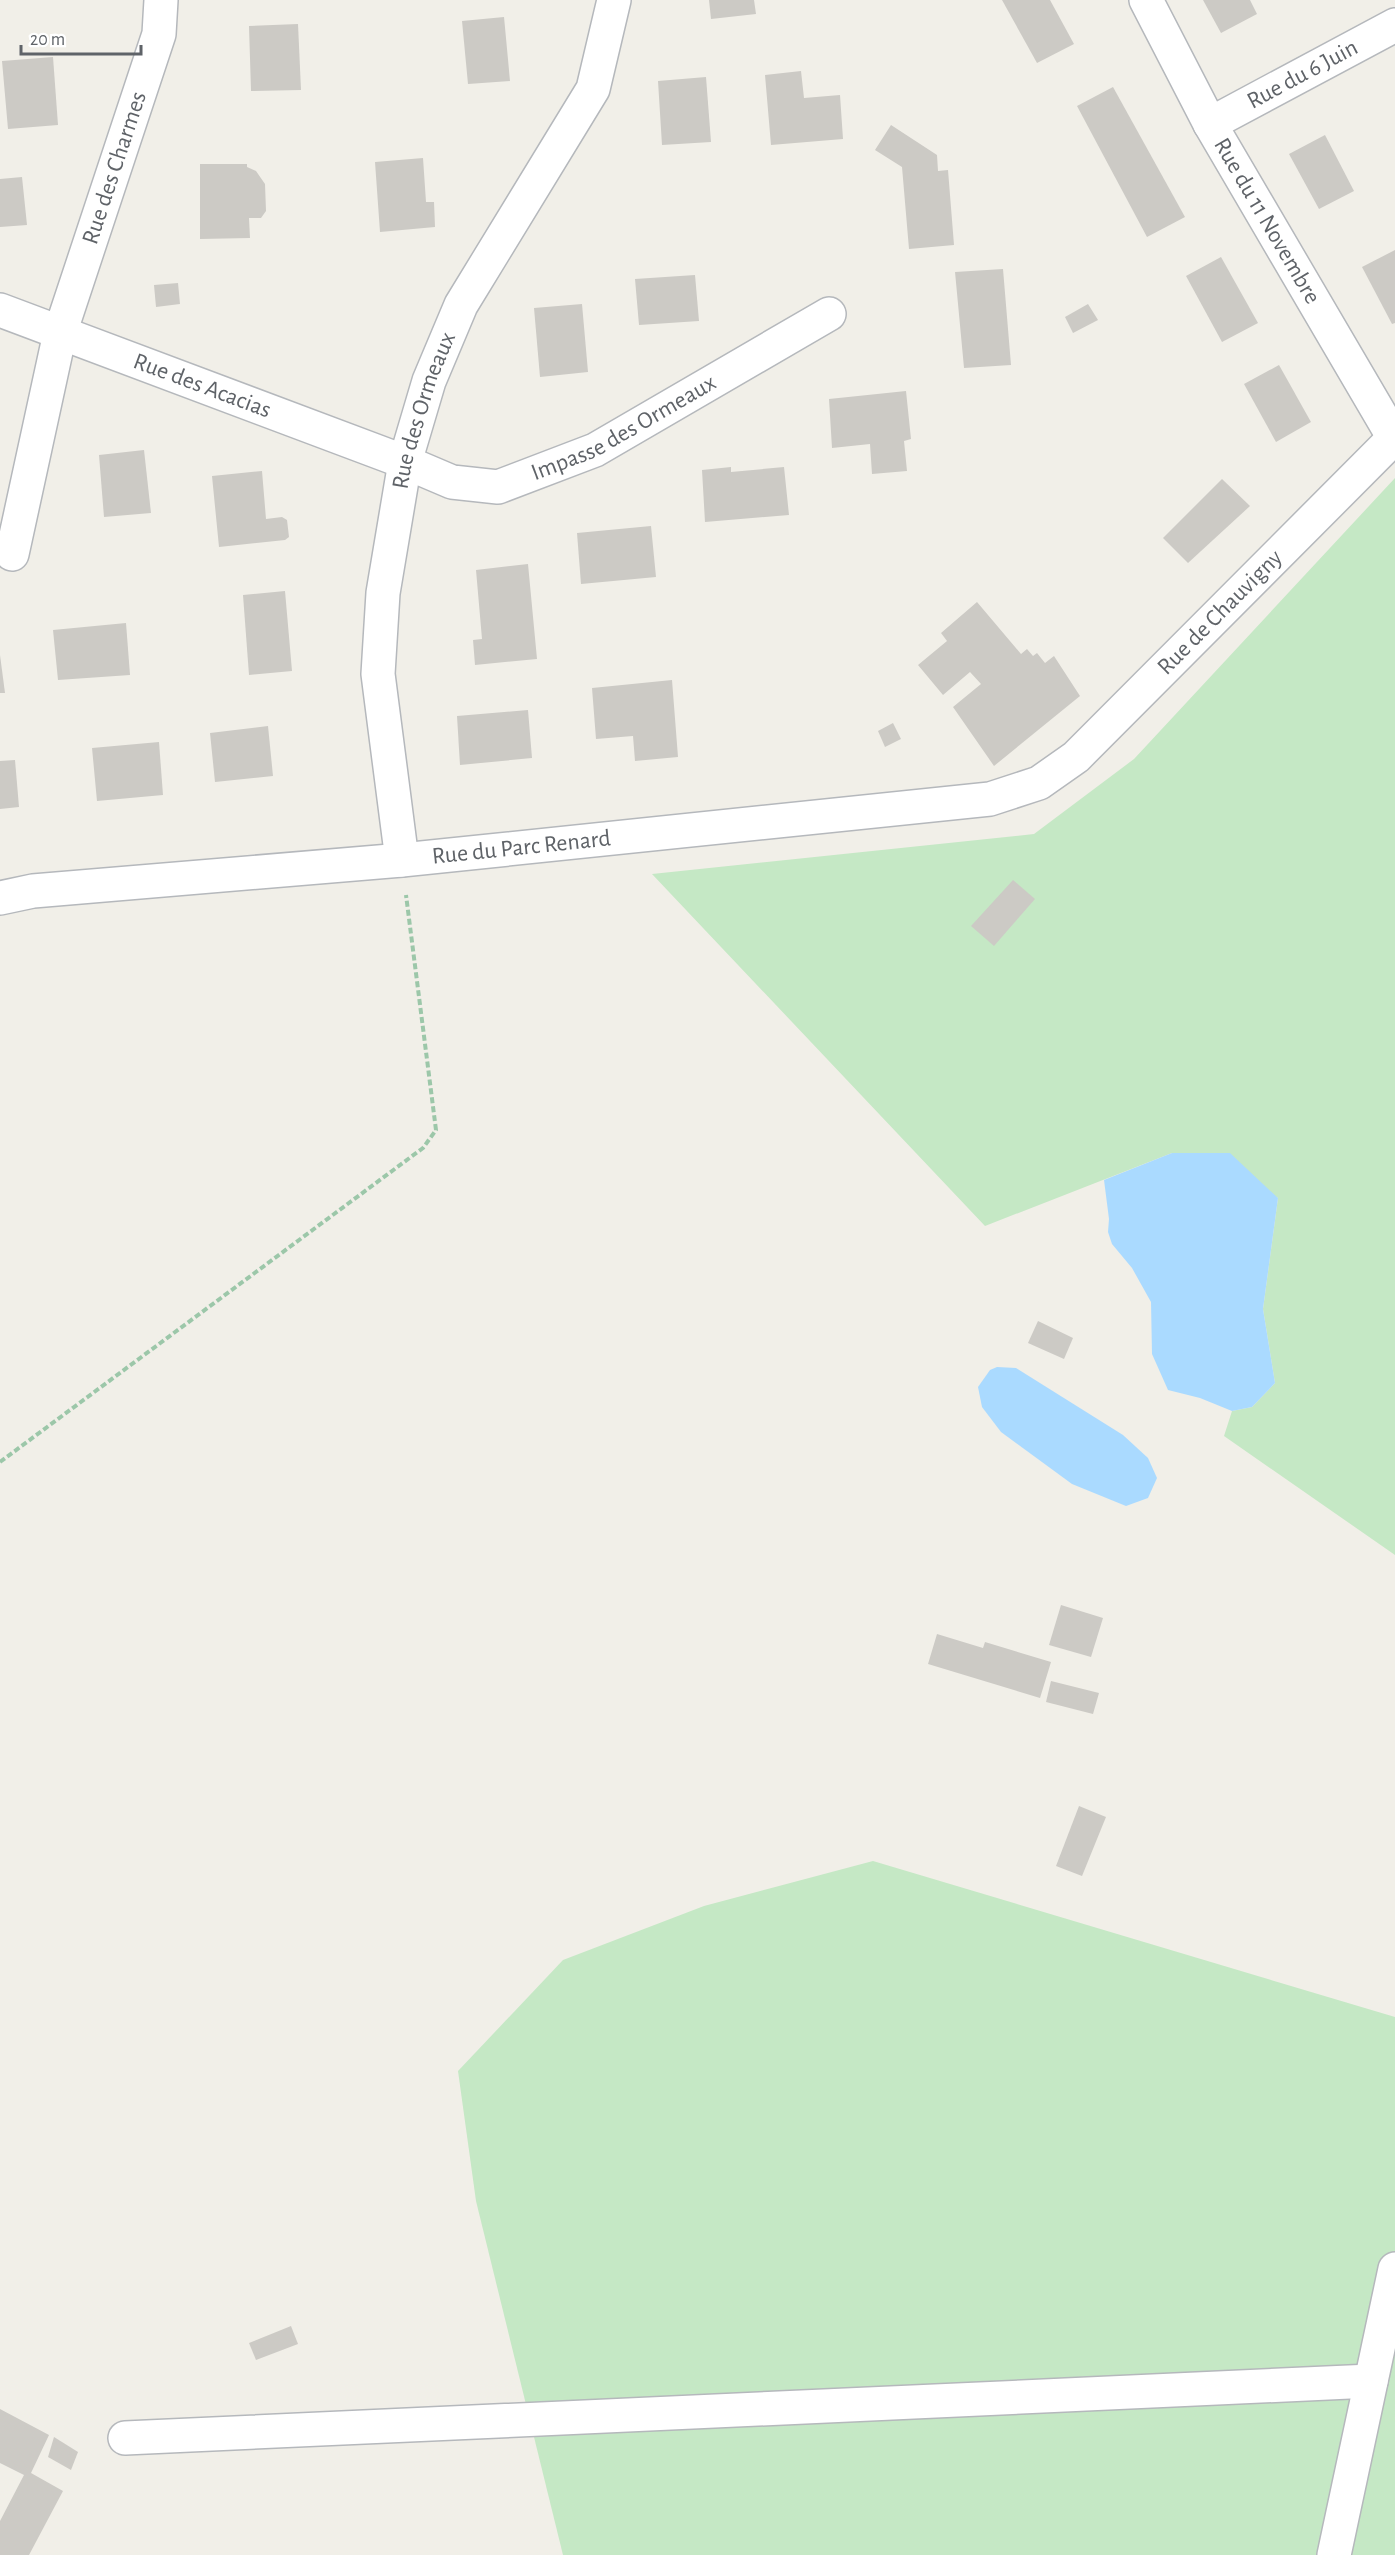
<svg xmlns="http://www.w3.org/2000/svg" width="1395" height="2555" font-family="'Alegreya Sans',sans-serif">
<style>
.green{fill:#c5e8c5}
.water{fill:#aadaff}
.building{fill:#cccac5}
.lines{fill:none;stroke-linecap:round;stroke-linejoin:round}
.minor-casing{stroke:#b5b8bc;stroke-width:36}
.path{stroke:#9cc7a9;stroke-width:4;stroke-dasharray:6 3;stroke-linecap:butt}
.minor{stroke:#fff;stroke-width:33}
.labels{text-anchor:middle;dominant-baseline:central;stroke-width:4.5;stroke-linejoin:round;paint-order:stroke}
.street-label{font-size:24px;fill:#5f6368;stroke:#fff}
</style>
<rect width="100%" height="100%" fill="#f1efe8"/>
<g class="green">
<path d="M1395,478V1555L1224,1436L1232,1411L1252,1407L1275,1383L1263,1309L1278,1198L1172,1153L985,1226L652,874L1034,834L1134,759Z"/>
<path d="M873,1861L1395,2017V2555H563L476,2201L458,2071L563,1960L704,1906Z"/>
</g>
<g class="water">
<path d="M1172,1153H1230L1278,1198L1263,1309L1275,1383L1252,1407L1232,1411L1200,1398L1168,1390L1152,1354L1151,1302L1132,1268L1112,1244L1108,1232L1109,1219L1104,1180Z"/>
<path d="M997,1367L1016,1368L1123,1435L1148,1458L1157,1478L1148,1498L1126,1506L1072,1484L1001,1432L982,1407L978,1387L990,1370Z"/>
</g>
<g class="building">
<path d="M709,0H754L756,14L711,19Z"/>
<path d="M1002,0H1050L1074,44L1037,63Z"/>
<path d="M1203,0H1250L1257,14L1221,33Z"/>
<path d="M504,17L510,81L468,84L462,21Z"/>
<path d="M298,24L301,90L251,91L249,26Z"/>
<path d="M53,57L58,125L8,129L2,61Z"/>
<path d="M801,71L804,98L840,95L843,139L771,145L765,75Z"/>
<path d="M706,77L711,142L662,145L658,81Z"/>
<path d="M1113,87L1185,217L1147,237L1077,106Z"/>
<path d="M891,125L937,155L938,171L948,170L954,245L909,249L902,167L875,150Z"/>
<path d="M1325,135L1354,191L1319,209L1289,154Z"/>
<path d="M423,158L426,202H434L435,227L380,232L375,162Z"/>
<path d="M200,164H247V167L256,171L265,184L266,211L261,218H249L250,238L200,239Z"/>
<path d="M22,177L27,225L0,227V179Z"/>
<path d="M1395,250V323L1392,324L1362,267Z"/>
<path d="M1221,257L1258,323L1222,342L1186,276Z"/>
<path d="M1003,269L1011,365L964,368L955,272Z"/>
<path d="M695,275L699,321L639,325L635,279Z"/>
<path d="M178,283L180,304L156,307L154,285Z"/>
<path d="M582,304L588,372L540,377L534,308Z"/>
<path d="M1088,304L1098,320L1073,333L1065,317Z"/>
<path d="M1279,365L1311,422L1276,442L1244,384Z"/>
<path d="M906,391L911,439L904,441L907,471L872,474L870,444L832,448L829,399Z"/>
<path d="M144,450L151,513L104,517L99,455Z"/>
<path d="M731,467V472L784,467L789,515L705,522L702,470Z"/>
<path d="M262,471L266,519L282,517L287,520L289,537L285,540L219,547L212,476Z"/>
<path d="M1222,479L1250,506L1188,563L1163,538Z"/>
<path d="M651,526L656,577L581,584L577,533Z"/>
<path d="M528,564L537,659L475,665L473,640L482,639L476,570Z"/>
<path d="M285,591L292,671L249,675L243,595Z"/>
<path d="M977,602L1021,654L1027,649L1033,656L1037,653L1045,663L1054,656L1080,696L994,766L953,707L981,684L970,672L943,695L918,665L947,641L941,633Z"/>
<path d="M126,623L130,675L58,680L53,630Z"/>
<path d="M0,655L5,693H0Z"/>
<path d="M672,680L678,757L635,761L633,736L596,739L592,688Z"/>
<path d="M528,710L532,758L460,765L457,716Z"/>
<path d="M893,723L901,739L885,747L878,731Z"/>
<path d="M268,726L273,776L215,782L210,733Z"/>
<path d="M159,742L163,795L97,801L92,748Z"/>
<path d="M15,760L19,807L0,809V761Z"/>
<path d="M1013,880L1035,899L994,946L971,926Z"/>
<path d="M1038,1321L1073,1338L1064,1359L1028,1343Z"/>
<path d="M1061,1605L1103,1618L1091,1657L1049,1645Z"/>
<path d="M937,1634L983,1648L985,1642L1051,1662L1040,1698L928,1664Z"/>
<path d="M1051,1681L1099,1693L1093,1714L1046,1702Z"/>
<path d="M1079,1806L1106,1817L1082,1876L1056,1866Z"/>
<path d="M291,2326L298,2344L256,2360L249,2343Z"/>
<path d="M0,2409L49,2435L31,2473L63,2491L29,2555H0V2521L24,2475L0,2463Z"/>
<path d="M54,2437L78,2452L71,2470L48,2457Z"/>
</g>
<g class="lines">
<defs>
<g id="minor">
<path id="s1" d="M1146,0L1210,124L1394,438"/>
<path id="s2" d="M1210,124L1395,25"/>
<path id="s3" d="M0,310L405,462L452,482L498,487L595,450L829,314"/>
<path id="s4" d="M12,554L60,333L159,34L161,0"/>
<path id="s5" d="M402,860L378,674L383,593L405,462L429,381L461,305L593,89L614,0"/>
<path id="s6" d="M0,898L33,891L402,860L990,799L1039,783L1076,757L1395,437"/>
<path d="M125,2438L1371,2381"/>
<path d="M1334,2555L1395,2269"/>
</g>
</defs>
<use href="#minor" class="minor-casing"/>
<path class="path" d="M0,1462L423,1148L436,1130L406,895"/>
<use href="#minor" class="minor"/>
</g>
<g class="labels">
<g class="street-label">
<text stroke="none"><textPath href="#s2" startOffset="105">Rue du 6 Juin</textPath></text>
<text stroke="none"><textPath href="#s4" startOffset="400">Rue des Charmes</textPath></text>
<text stroke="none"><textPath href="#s1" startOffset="252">Rue du 11 Novembre</textPath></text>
<text stroke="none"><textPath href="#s3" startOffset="216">Rue des Acacias</textPath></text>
<text stroke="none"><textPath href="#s5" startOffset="456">Rue des Ormeaux</textPath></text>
<text stroke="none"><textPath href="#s3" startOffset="669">Impasse des Ormeaux</textPath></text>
<text stroke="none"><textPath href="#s6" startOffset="1296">Rue de Chauvigny</textPath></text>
<text stroke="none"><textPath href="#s6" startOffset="524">Rue du Parc Renard</textPath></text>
</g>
</g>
<path d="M21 45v9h120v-9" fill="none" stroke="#5f6368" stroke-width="3"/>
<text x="30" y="45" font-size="18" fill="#5f6368" stroke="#ffffff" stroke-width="4.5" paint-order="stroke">20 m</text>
</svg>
